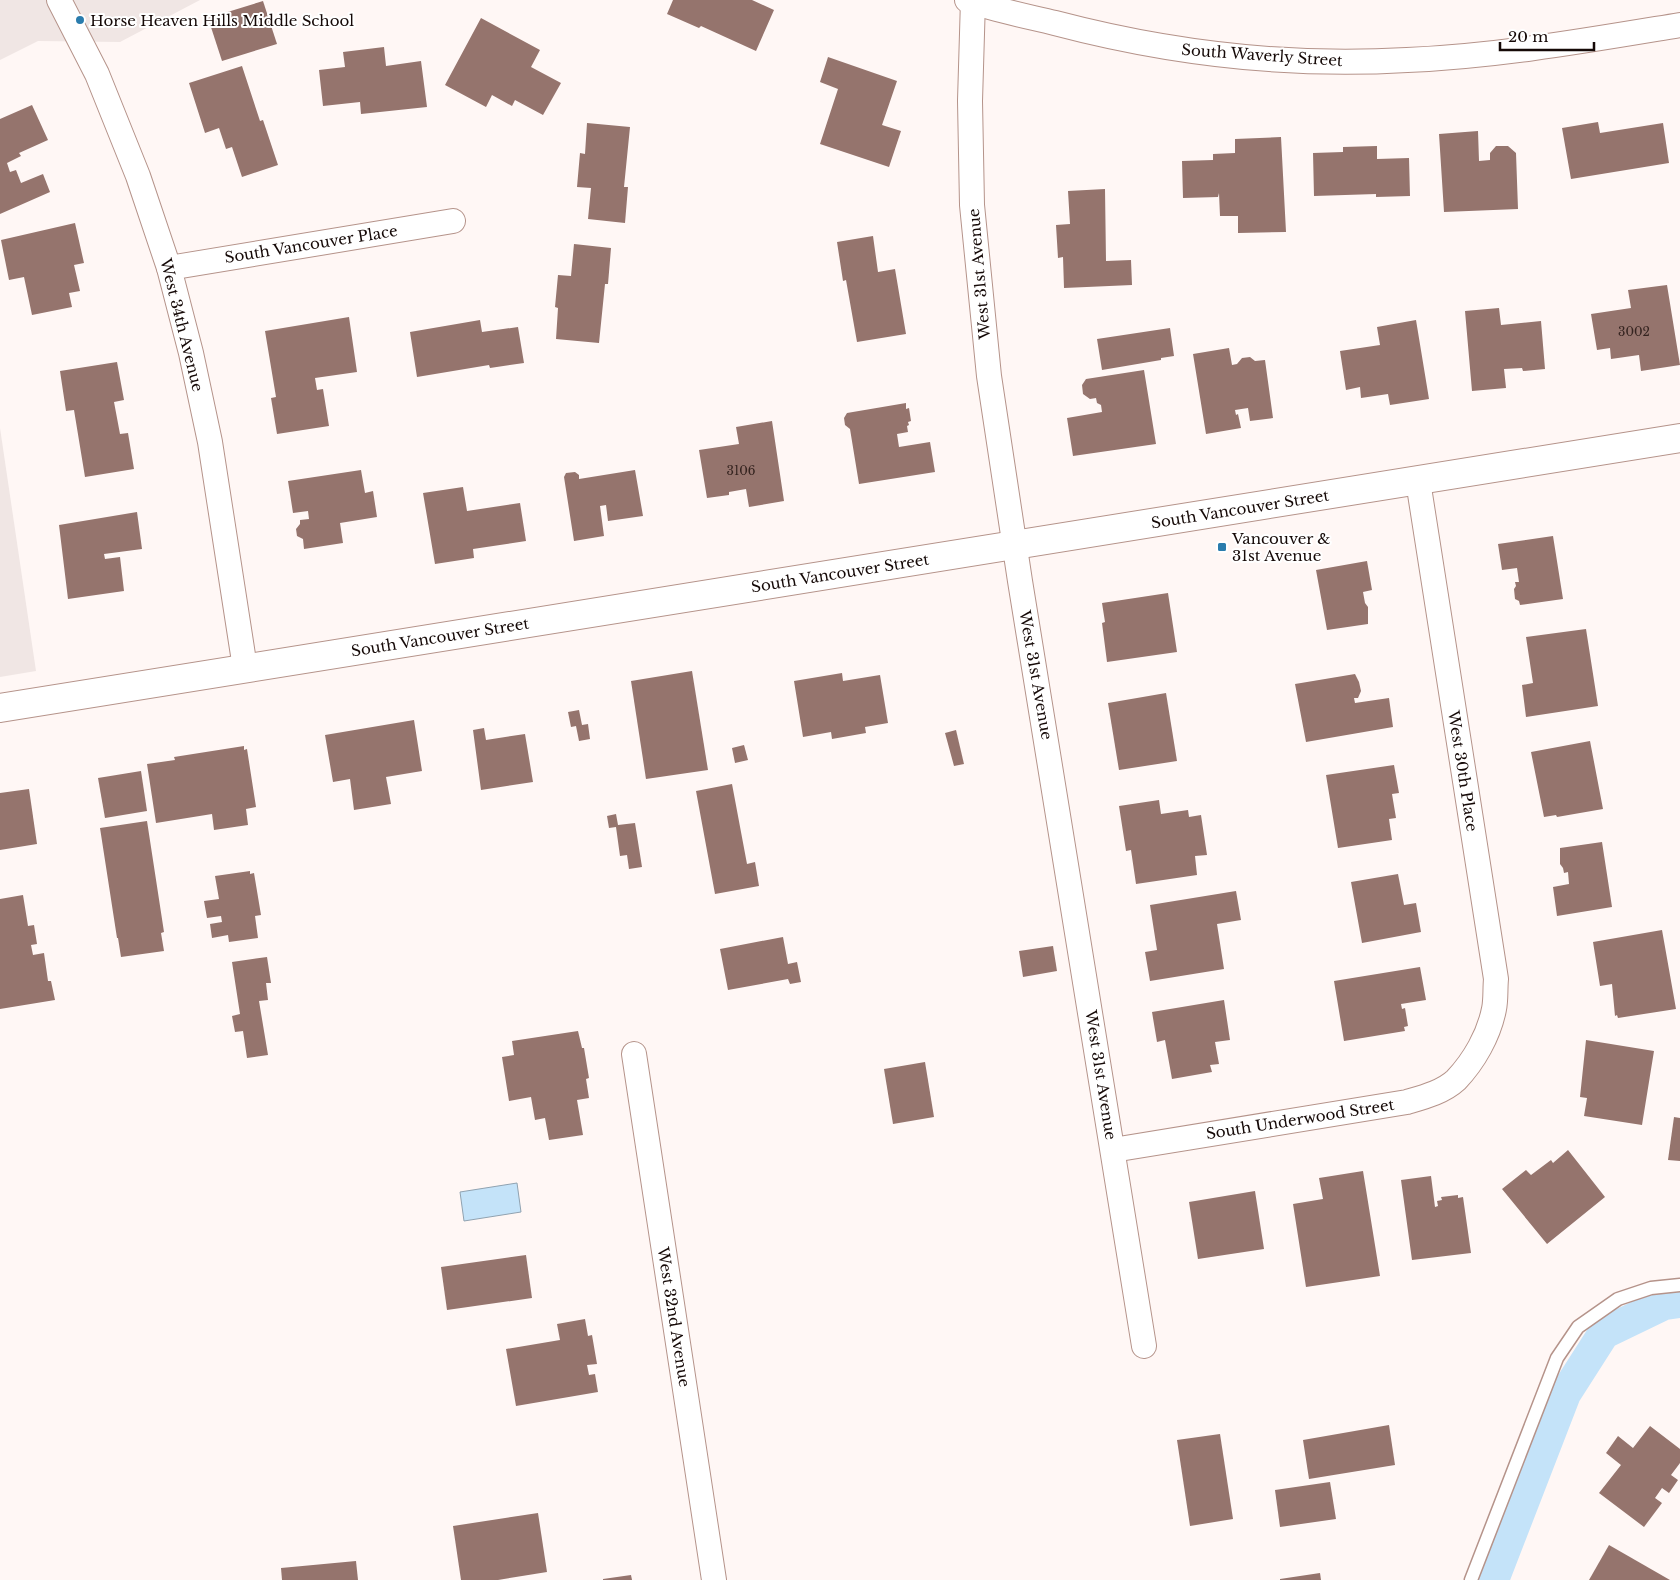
<svg xmlns="http://www.w3.org/2000/svg" width="1680" height="1580" font-family="'Libre Baskerville',serif">
<style>
.built{fill:#f0e6e4}
.water{fill:#c4e3f9;stroke:#90a2b0}
.lines{fill:none;stroke-linecap:round;stroke-linejoin:round}
.canal{stroke:#c4e3f9;stroke-width:32}
.building{fill:#95746d}
.service-casing{stroke:#b5938a;stroke-width:15}
.minor-casing{stroke:#b5938a;stroke-width:26}
.tertiary-casing{stroke:#b5938a;stroke-width:30}
.service{stroke:#fff;stroke-width:12}
.minor{stroke:#fff;stroke-width:24}
.tertiary{stroke:#fff;stroke-width:28}
.poi-dot{fill:#2a7cad;stroke:#fff;stroke-width:2}
.labels{text-anchor:middle;dominant-baseline:central;stroke-width:4;stroke-linejoin:round;paint-order:stroke}
.number-label{font-size:12px;fill:#352420}
.poi-label{font-size:15px;fill:#150907;stroke:#fff;text-anchor:start}
.street-label{font-size:15px;fill:#150907;stroke:#fff}
</style>
<rect width="100%" height="100%" fill="#fff7f5"/>
<g class="built">
<path d="M0,0H200L120,42L38,41L0,60Z"/>
<path d="M0,428L36,671L0,677Z"/>
</g>
<path class="water" d="M517,1183L521,1212L464,1221L460,1192Z"/>
<g class="lines">
<path class="canal" d="M1493,1580L1565,1394L1604,1333L1664,1304L1680,1302"/>
</g>
<g class="building">
<path d="M673,0H752L774,10L756,51L701,26L699,28L667,14Z"/>
<path d="M263,1L277,44L222,61L208,18Z"/>
<path d="M481,18L540,50L531,67L561,83L543,115L515,100L512,106L492,95L486,107L445,85Z"/>
<path d="M384,47L386,66L421,61L427,107L361,114L360,102L323,106L319,70L345,67L343,52Z"/>
<path d="M828,57L897,81L882,125L901,131L889,167L820,144L838,89L820,82Z"/>
<path d="M242,66L260,121L263,120L278,165L242,177L232,147L226,149L219,128L205,133L189,83Z"/>
<path d="M32,105L48,140L19,153L21,156L7,163L10,172L16,170L21,183L43,174L50,192L0,214V119Z"/>
<path d="M1598,122L1600,133L1663,123L1669,163L1571,179L1562,128Z"/>
<path d="M587,123L630,127L624,187H628L625,223L588,219L591,188L577,187L580,153L585,154Z"/>
<path d="M1478,131L1479,161L1490,160V153L1496,146H1508L1516,153L1518,209L1444,212L1439,134Z"/>
<path d="M1281,137L1286,232L1238,233V216H1220L1219,193L1218,197L1183,198L1182,161L1213,160V154L1235,153V139Z"/>
<path d="M1377,146V159L1409,158L1410,196L1376,197V194L1314,196L1313,153L1343,152V147Z"/>
<path d="M1105,189L1106,261L1131,260L1132,285L1064,288L1063,257L1058,258L1056,225L1070,224L1068,191Z"/>
<path d="M75,223L84,263L74,265L80,291L69,293L72,307L32,315L24,277L9,280L1,240Z"/>
<path d="M873,236L878,272L895,269L906,334L857,342L846,280L843,281L837,242Z"/>
<path d="M574,244L611,248L608,284H605L599,343L556,339L558,308L555,307L558,275L571,276Z"/>
<path d="M1667,285L1680,365L1641,371L1639,355L1611,359L1610,348L1597,350L1591,314L1631,308L1628,290Z"/>
<path d="M1499,308L1501,325L1541,321L1545,369L1523,371L1522,368L1504,369L1506,388L1472,391L1465,311Z"/>
<path d="M349,317L357,372L315,378L317,390L323,389L329,426L277,434L271,398L276,397L265,331Z"/>
<path d="M480,320L482,332L518,327L524,363L490,368L489,365L417,377L410,332Z"/>
<path d="M1416,320L1429,399L1390,405L1388,394L1361,398L1360,387L1346,390L1340,351L1380,345L1377,327Z"/>
<path d="M1170,328L1174,356L1161,358V360L1102,370L1097,339Z"/>
<path d="M1229,348L1232,365L1237,364L1242,358L1250,357L1255,361L1265,360L1273,418L1250,421L1248,408L1235,410L1236,415L1238,414L1241,428L1206,434L1193,354Z"/>
<path d="M117,362L124,400L114,402L120,434L128,433L134,469L85,477L74,410L66,411L60,371Z"/>
<path d="M1144,370L1156,444L1073,456L1067,418L1102,412L1101,405L1097,403L1096,398L1090,399L1083,394L1082,385L1086,379Z"/>
<path d="M906,403V409L909,408L911,421L908,422L909,425L907,426L908,432L897,434L899,447L930,442L935,472L859,484L850,429L845,425L844,418L847,413Z"/>
<path d="M772,421L784,501L749,507L746,489L729,492V495L707,498L699,450L739,444L736,427Z"/>
<path d="M361,470L365,493L373,491L377,517L340,523L343,543L304,549L303,539L297,536L296,529L300,524V520L309,519L308,511L293,513L288,481Z"/>
<path d="M635,470L643,516L608,521L606,505L600,506L604,536L574,541L564,477L566,473L575,472L579,475V479Z"/>
<path d="M463,487L467,511L520,503L526,541L473,549L474,558L435,564L423,493Z"/>
<path d="M137,512L142,549L104,554L105,559L120,557L124,591L68,599L59,525Z"/>
<path d="M1553,536L1563,599L1520,605L1519,601L1515,599L1514,589L1516,586L1515,582H1519L1517,568L1502,570L1498,544Z"/>
<path d="M1367,561L1372,590L1363,592L1365,603L1368,607V624L1327,630L1316,570Z"/>
<path d="M1168,593L1177,652L1107,662L1102,623L1105,622L1102,603Z"/>
<path d="M1586,629L1598,706L1526,717L1522,685L1533,683L1526,637Z"/>
<path d="M692,671L708,770L646,779L631,681Z"/>
<path d="M842,673L843,681L880,675L888,723L865,727L866,733L832,739L831,732L803,737L794,681Z"/>
<path d="M1355,674L1359,682L1361,691L1358,698H1354L1355,703L1389,698L1393,727L1306,742L1295,684Z"/>
<path d="M1166,693L1177,761L1119,770L1108,703Z"/>
<path d="M579,710L582,725L588,724L590,739L579,741L576,726L571,727L568,712Z"/>
<path d="M414,720L422,771L386,777L391,804L354,810L350,779L333,782L325,735Z"/>
<path d="M484,728L486,740L525,734L533,782L481,790L473,730Z"/>
<path d="M956,730L964,764L954,766L945,733Z"/>
<path d="M1590,741L1603,809L1557,817L1556,815L1544,817L1531,752Z"/>
<path d="M744,745L748,760L735,763L732,748Z"/>
<path d="M244,746V750L247,749L256,807L246,809L248,825L214,830L212,814L156,823L147,764L175,760L174,757Z"/>
<path d="M1394,765L1399,793L1392,794L1396,818L1389,819L1392,840L1338,848L1326,775Z"/>
<path d="M141,771L147,811L105,818L98,778Z"/>
<path d="M732,784L747,864L755,862L759,886L715,894L696,791Z"/>
<path d="M29,789L37,844L0,850V793Z"/>
<path d="M1159,800L1161,814L1188,810L1189,817L1201,815L1207,855L1195,856L1197,875L1136,884L1131,850L1126,851L1119,806Z"/>
<path d="M616,814L618,825L635,823L642,867L629,869L627,855L620,856L616,827L609,828L607,816Z"/>
<path d="M147,821L164,932L161,933L164,951L121,957L118,938H117L100,828Z"/>
<path d="M1602,842L1612,907L1557,916L1553,887L1569,884L1568,872L1564,873L1563,868L1560,864V848Z"/>
<path d="M250,871V874L254,873L261,915L255,916L258,938L229,942L228,935L212,938L210,924L222,922L221,916L207,918L204,901L219,899L215,876Z"/>
<path d="M1398,874L1404,905L1416,903L1421,932L1362,943L1351,882Z"/>
<path d="M1236,891L1241,920L1217,924L1224,969L1150,981L1145,952L1157,950L1150,905Z"/>
<path d="M23,895L28,926L34,925L37,944L31,945L33,955L44,953L48,981H51L55,1000L0,1009V899Z"/>
<path d="M1662,930L1676,1009L1618,1018L1617,1015L1615,1016L1612,984L1600,986L1593,942Z"/>
<path d="M783,937L788,964L797,962L801,982L790,984L788,979L728,990L720,949Z"/>
<path d="M1053,946L1057,971L1023,977L1019,951Z"/>
<path d="M267,957L271,983H266L268,1000L259,1001L268,1055L247,1058L243,1031L235,1032L232,1016L240,1014L232,962Z"/>
<path d="M1420,967L1426,1000L1401,1004L1402,1009L1405,1008L1408,1026L1404,1027L1405,1031L1344,1041L1334,981Z"/>
<path d="M1224,1000L1230,1040L1215,1042L1219,1064L1210,1065L1212,1072L1172,1079L1165,1040L1157,1042L1152,1012Z"/>
<path d="M578,1031L582,1048H584L589,1078L586,1079L589,1098L577,1100L583,1135L549,1140L545,1118L535,1120L531,1097L509,1101L502,1057L514,1055L512,1041Z"/>
<path d="M1586,1040L1654,1051L1642,1125L1584,1116L1587,1098L1580,1097Z"/>
<path d="M925,1062L934,1117L893,1124L884,1069Z"/>
<path d="M1674,1117L1680,1118V1161L1668,1160Z"/>
<path d="M1568,1150L1605,1197L1547,1244L1502,1189L1526,1170L1531,1175L1551,1160L1553,1163Z"/>
<path d="M1363,1171L1380,1276L1306,1287L1293,1204L1323,1199L1319,1178Z"/>
<path d="M1431,1176L1435,1207L1438,1206L1437,1201L1442,1200L1441,1197L1458,1195V1198L1463,1197L1471,1253L1412,1260L1401,1180Z"/>
<path d="M1255,1191L1264,1249L1198,1259L1189,1202Z"/>
<path d="M526,1255L532,1298L447,1310L441,1267Z"/>
<path d="M585,1319L588,1336L592,1335L597,1364L587,1365L589,1375L595,1374L598,1392L516,1406L506,1349L560,1340L557,1324Z"/>
<path d="M1389,1425L1395,1465L1309,1479L1303,1440Z"/>
<path d="M1650,1426L1680,1449V1463L1671,1475L1678,1480L1669,1493L1662,1488L1655,1498L1662,1503L1644,1527L1599,1493L1621,1465L1606,1453L1618,1436L1633,1448Z"/>
<path d="M1220,1434L1233,1519L1190,1526L1177,1440Z"/>
<path d="M1330,1482L1336,1519L1280,1527L1275,1490Z"/>
<path d="M538,1513L547,1572L498,1580H461L453,1526Z"/>
<path d="M1609,1545L1670,1580H1589Z"/>
<path d="M356,1561L358,1580H282L281,1568Z"/>
<path d="M1320,1573L1321,1580H1280V1579Z"/>
<path d="M631,1575L632,1580H603V1579Z"/>
</g>
<g class="lines">
<defs>
<path id="service" d="M1471,1580L1557,1358L1578,1327L1618,1299L1651,1288L1680,1285"/>
<g id="minor">
<path d="M59,0L97,74L138,176L169,268L191,353L210,442L245,668"/>
<path d="M967,0C995,10 1026,16 1055,23C1169,53 1289,67 1407,60C1499,56 1589,40 1680,25"/>
<path d="M973,0L970,101L972,205L989,376L1020,581L1144,1346"/>
<path d="M169,268L453,221"/>
<path d="M634,1054L714,1580"/>
<path d="M1113,1150L1407,1102C1424,1097 1443,1092 1456,1080C1474,1061 1489,1035 1494,1009C1496,1000 1495,989 1496,979L1418,481"/>
</g>
<path id="tertiary" d="M0,708L1680,438"/>
</defs>
<use href="#service" class="service-casing"/>
<use href="#minor" class="minor-casing"/>
<use href="#tertiary" class="tertiary-casing"/>
<use href="#service" class="service"/>
<use href="#minor" class="minor"/>
<use href="#tertiary" class="tertiary"/>
</g>
<g class="poi-dot">
<circle cx="80" cy="20" r="5"/>
<rect x="1217" y="542" width="10" height="10" rx="2.5"/>
</g>
<g class="labels">
<g class="number-label">
<text x="1634" y="331">3002</text>
<text x="741" y="470">3106</text>
</g>
<g class="poi-label">
<text x="90" y="20">Horse Heaven Hills Middle School</text>
<text x="1232" y="538">Vancouver &amp;<tspan x="1232" dy="17">31st Avenue</tspan></text>
</g>
<g class="street-label">
<text transform="translate(1262 55) rotate(4)">South Waverly Street</text>
<text transform="translate(311 244) rotate(-9)">South Vancouver Place</text>
<text transform="translate(979 274) rotate(-95)">West 31st Avenue</text>
<text transform="translate(182 325) rotate(76)">West 34th Avenue</text>
<text transform="translate(1240 509) rotate(-9)">South Vancouver Street</text>
<text transform="translate(840 573) rotate(-9)">South Vancouver Street</text>
<text transform="translate(440 637) rotate(-9)">South Vancouver Street</text>
<text transform="translate(1036 675) rotate(80)">West 31st Avenue</text>
<text transform="translate(1463 771) rotate(81)">West 30th Place</text>
<text transform="translate(1101 1075) rotate(81)">West 31st Avenue</text>
<text transform="translate(1300 1119) rotate(-9)">South Underwood Street</text>
<text transform="translate(674 1317) rotate(81)">West 32nd Avenue</text>
</g>
</g>
<path d="M1500 42v8h94v-8" fill="none" stroke="#150907" stroke-width="2.5"/>
<text x="1508" y="42" font-size="15" fill="#150907" stroke="#ffffff" stroke-width="4" paint-order="stroke">20 m</text>
</svg>
